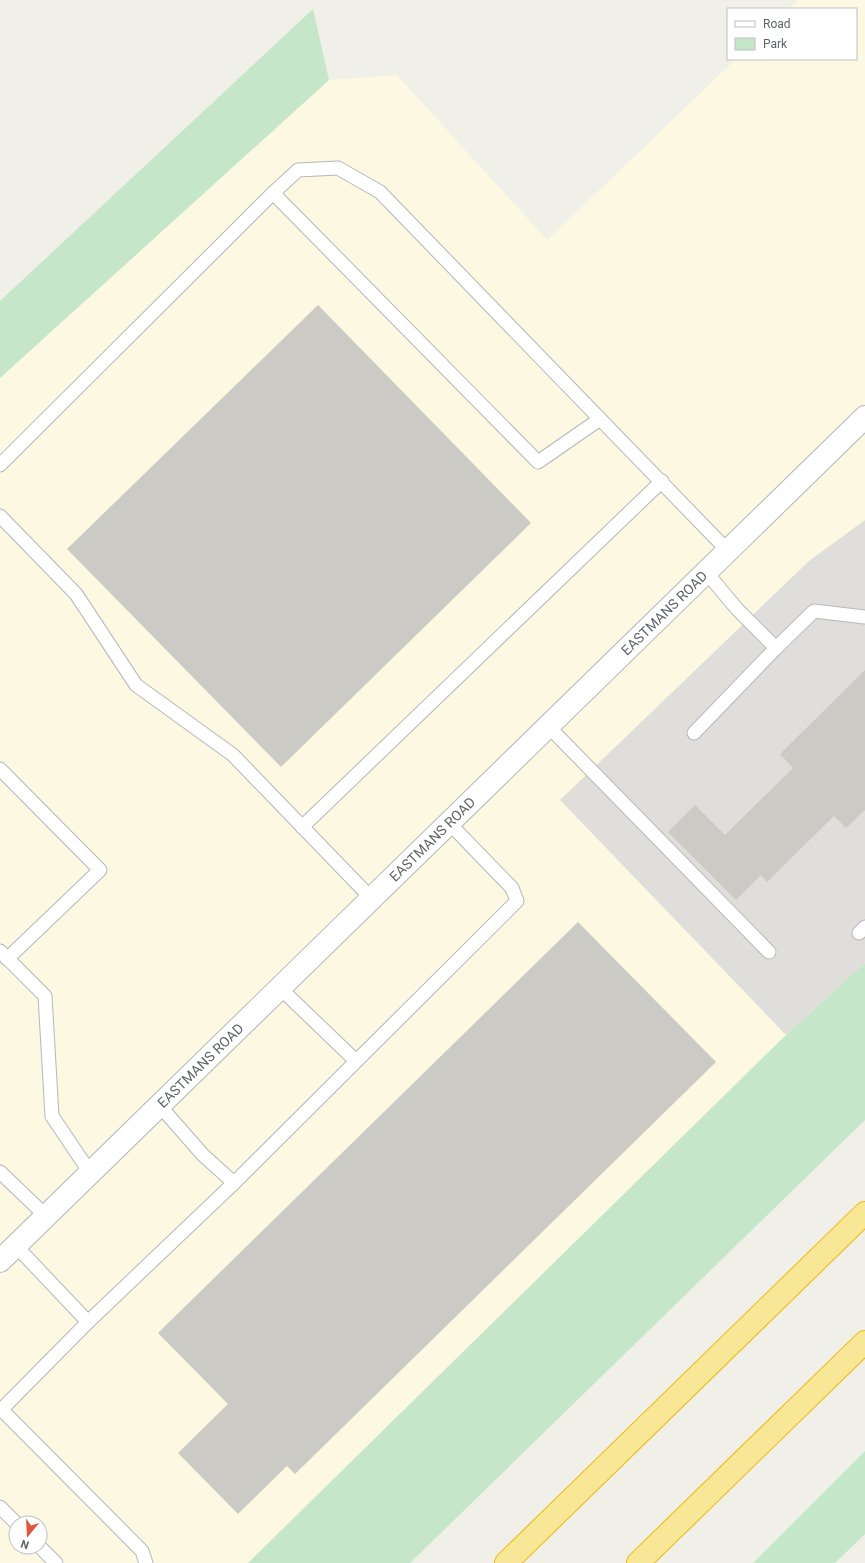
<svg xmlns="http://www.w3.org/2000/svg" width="865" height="1563" font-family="Roboto,sans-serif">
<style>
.commercial{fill:#fcf8e1;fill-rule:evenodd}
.industrial{fill:#dfdeda}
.green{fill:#c6e6c9}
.building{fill:#cccac4}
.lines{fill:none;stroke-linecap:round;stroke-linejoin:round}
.lane-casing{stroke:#b5b7bb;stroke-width:15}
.street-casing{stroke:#b5b7bb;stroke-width:24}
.highway-casing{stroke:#ecb80c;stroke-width:24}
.lane{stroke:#fff;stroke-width:13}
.street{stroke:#fff;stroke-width:22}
.highway{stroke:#f8e797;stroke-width:22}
.labels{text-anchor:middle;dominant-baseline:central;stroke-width:3.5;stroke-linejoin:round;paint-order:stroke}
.street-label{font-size:14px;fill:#5f6267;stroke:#fff}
</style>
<rect width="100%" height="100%" fill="#f0efe8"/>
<path class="commercial" d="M798,0H865V963L786,1035L248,1563H0V378L329,80L397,75L547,240L736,59H856V9H788ZM16,1523H40V1547H16Z"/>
<path class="industrial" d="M865,520V963L786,1035L560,800L809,561Z"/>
<g class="green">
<path d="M313,9L329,80L0,378V301Z"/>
<path d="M865,963V1120L410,1563H248L786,1035Z"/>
<path d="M865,1451V1534L835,1563H753Z"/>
</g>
<g class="building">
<path d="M318,305L531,523L281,767L67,549Z"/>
<path d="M865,670V810L846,828L834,816L767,882L761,875L736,900L668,832L695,805L725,835L793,768L780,754Z"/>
<path d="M578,922L716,1062L295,1474L287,1466L238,1514L178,1453L228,1404L158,1333Z"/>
</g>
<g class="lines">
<defs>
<g id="lane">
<path d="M273,193L538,462L600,419"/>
<path d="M0,465L273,193L298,170L338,168L380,192L728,551"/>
<path d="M0,516L76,594L136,685L233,755L372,899"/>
<path d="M776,648L814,611L865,617"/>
<path d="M548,726L769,952"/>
<path d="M694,733L776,648L737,609L706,572"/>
<path d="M0,769L100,870L7,959"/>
<path d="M302,827L662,481"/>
<path d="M859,933L865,927"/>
<path d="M0,951L45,996L52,1116L91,1174"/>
<path d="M280,988L356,1061"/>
<path d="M160,1106L203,1155L234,1183"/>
<path d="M0,1172L46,1216"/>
<path d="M16,1246L88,1322L234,1183L517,901L512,888L449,823"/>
<path d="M1,1409L142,1551L146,1563"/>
<path d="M0,1411L88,1322"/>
<path d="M0,1507L16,1523"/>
<path d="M40,1547L56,1563"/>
</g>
<g id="street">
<path id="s1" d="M0,1261L865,417"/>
</g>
<g id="highway">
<path d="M506,1563L865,1213"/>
<path d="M638,1563L865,1342"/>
</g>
</defs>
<use href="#lane" class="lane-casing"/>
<use href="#street" class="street-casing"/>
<use href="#highway" class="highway-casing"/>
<use href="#lane" class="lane"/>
<use href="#street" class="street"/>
<use href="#highway" class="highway"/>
</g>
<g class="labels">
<g class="street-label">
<text stroke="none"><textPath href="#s1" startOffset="928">EASTMANS ROAD</textPath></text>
<text stroke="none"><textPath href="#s1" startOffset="604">EASTMANS ROAD</textPath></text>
<text stroke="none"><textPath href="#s1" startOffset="280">EASTMANS ROAD</textPath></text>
</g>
</g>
<rect x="727" y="8" width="130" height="52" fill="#ffffff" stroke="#bfc0c2"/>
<rect x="735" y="21" width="20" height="6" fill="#ffffff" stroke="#bfc0c2"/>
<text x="763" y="28" font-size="12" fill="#5f6267">Road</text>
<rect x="735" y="38" width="20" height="12" fill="#c6e6c9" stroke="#bfc0c2"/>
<text x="763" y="48" font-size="12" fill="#5f6267">Park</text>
<g transform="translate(28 1535) rotate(198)"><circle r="19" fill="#ffffff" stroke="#bfc0c2"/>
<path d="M0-3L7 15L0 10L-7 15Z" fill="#e1573d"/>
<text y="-6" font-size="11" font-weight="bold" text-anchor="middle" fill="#5f6267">N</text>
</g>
</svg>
